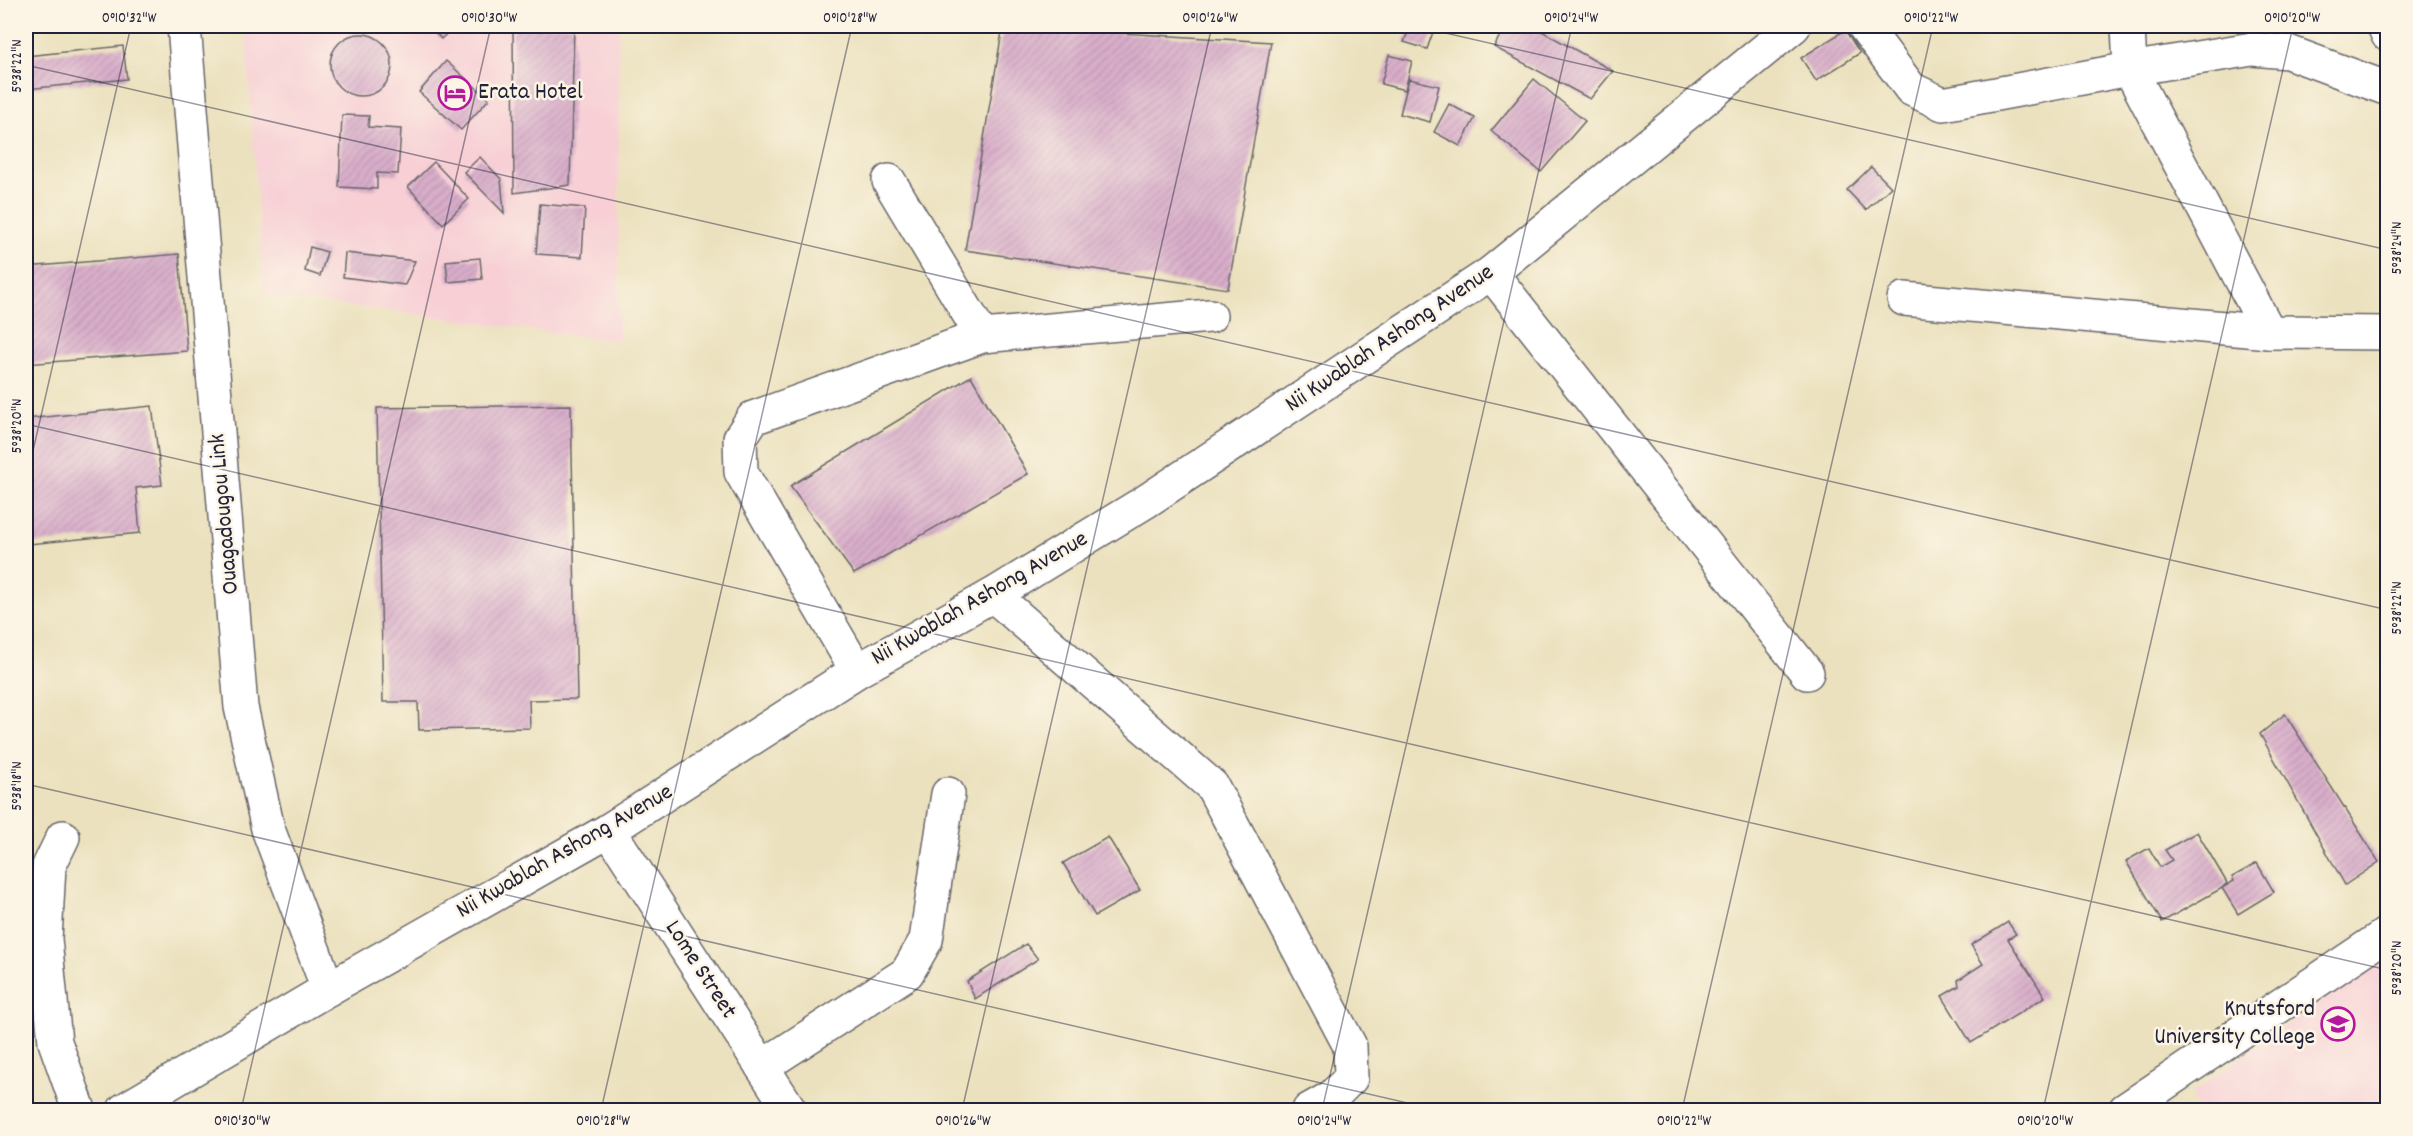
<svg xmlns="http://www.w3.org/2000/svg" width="2413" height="1136" font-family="Dekko,sans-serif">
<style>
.built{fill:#f7cfd5}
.building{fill:url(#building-hatch)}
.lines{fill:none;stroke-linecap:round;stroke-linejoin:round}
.minor-casing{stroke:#686569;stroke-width:36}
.minor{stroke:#fff;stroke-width:33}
.ticks{fill:none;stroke:#22223b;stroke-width:1.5;stroke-opacity:0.45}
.labels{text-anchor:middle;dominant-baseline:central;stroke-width:5;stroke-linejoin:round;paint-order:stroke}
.poi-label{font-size:24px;fill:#22223b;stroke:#fcf5e5;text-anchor:start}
.street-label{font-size:24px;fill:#22223b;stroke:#fcf5e5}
.neatline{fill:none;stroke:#22223b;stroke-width:2}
.ticks-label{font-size:15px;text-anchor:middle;fill:#22223b}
</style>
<defs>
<pattern id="building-hatch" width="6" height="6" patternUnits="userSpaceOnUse" patternTransform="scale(1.5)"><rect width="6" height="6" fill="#d9aeca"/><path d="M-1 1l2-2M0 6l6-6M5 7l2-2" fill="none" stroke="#ba95ae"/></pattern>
</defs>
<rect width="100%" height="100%" fill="#fcf5e5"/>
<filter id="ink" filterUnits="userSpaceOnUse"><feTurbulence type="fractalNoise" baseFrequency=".0167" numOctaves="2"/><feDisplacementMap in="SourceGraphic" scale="12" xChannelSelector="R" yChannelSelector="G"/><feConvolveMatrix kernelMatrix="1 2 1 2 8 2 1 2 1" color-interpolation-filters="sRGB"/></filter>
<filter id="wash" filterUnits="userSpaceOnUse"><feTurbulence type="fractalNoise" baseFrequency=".008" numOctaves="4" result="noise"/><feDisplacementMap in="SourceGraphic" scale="24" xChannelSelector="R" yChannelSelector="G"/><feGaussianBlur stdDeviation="1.35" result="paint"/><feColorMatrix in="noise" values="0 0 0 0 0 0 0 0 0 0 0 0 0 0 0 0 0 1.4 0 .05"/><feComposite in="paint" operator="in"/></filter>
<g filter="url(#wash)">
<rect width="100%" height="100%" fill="#ebe1be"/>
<g class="built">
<path d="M245,26H619V341L264,295Z"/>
<path d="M2387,954V1110H2199L2190,1094Z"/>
</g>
<g id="blocks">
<g class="building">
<path d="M429,26H455L441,39Z"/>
<path d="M513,26H574L570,185L514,193Z"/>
<path d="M1003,26L1271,42L1228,289L965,250Z"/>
<path d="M1410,26L1433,32L1427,49L1404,42Z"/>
<path d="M1505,26H1533L1613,71L1590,99L1494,47Z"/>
<path d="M1845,30L1860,53L1816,81L1801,58Z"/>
<circle cx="361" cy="65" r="31"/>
<path d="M123,46L127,79L26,89V56Z"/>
<path d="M1389,55L1412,61L1405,90L1381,84Z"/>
<path d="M446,61L489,99L461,130L419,92Z"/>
<path d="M1409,79L1439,86L1430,122L1400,114Z"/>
<path d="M1534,79L1585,121L1541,172L1491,131Z"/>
<path d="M1449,104L1475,118L1460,146L1434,132Z"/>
<path d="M342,115L369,116L368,127L401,129L398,174L377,173V189L339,187Z"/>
<path d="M480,157L501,179L504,213L464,172Z"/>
<path d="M434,162L469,199L443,224L408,187Z"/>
<path d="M1871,167L1891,187L1866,210L1847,190Z"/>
<path d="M540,204L585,208L582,257L536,254Z"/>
<path d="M310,247L327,252L320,276L305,271Z"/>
<path d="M345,253L415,261L405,285L343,277Z"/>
<path d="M179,254L187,351L26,364V267Z"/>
<path d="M480,258L482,279L448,282L446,261Z"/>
<path d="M971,376L1028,474L854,574L790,486Z"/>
<path d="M571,405L577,699L529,700L530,728L419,730L418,702H383L377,408Z"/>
<path d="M152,406L162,485L136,488L140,533L29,544L26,517V419Z"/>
<path d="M2285,714L2379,862L2345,885L2260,734Z"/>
<path d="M2197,832L2227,883L2222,888L2234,881L2232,877L2257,863L2274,892L2238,914L2222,888L2162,922L2126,861L2149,848L2160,867L2172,860L2165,850Z"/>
<path d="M1108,837L1140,890L1095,916L1063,863Z"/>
<path d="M2008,922L2016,934L2008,939L2045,997L1971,1043L1942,996L1959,986L1958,980L1983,964L1971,945Z"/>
<path d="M1026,944L1038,959L975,999L967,981Z"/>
</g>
</g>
</g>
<g filter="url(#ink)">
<use href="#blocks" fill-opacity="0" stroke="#686569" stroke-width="1.5"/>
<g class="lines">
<defs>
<g id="minor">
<path d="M184,26L241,707L268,829L328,989"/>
<path d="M1864,26L1911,89L1943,104L2130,69L2269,332"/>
<path d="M2128,26L2130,69L2252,49L2288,52L2388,89"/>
<path d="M2384,26L2388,35"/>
<path d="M889,181L982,336"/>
<path d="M1491,273L1807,673"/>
<path d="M1904,299L2269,332L2388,333"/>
<path d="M993,595L1212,786L1350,1046L1351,1078L1332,1097L1309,1110"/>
<path d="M857,671L741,472L740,438L753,418L982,336L1210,316"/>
<path d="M609,830L790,1110"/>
<path d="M63,837L49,866L45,939L55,1042L79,1110"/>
<path d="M762,1067L907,973L926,940L948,794"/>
<path d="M124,1110L328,989L609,830L857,671L993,595L1145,502L1491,273L1794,26"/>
<path d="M2125,1110L2388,933"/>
</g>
</defs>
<use href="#minor" class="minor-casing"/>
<use href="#minor" class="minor"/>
</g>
</g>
<path class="ticks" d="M1415,26L2388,250M26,65L2388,610M26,424L2388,970M26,481L131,26M26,784L1438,1110M241,1110L491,26M601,1110L852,26M962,1110L1212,26M1322,1110L1572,26M1682,1110L1933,26M2043,1110L2293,26"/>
<defs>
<symbol id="hotel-ring" viewBox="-11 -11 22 22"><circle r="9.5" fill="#fcf5e5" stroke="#b5179e" stroke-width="1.5"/><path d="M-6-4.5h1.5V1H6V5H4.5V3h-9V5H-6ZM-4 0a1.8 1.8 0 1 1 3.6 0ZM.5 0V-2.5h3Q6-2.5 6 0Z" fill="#b5179e"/></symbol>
<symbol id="university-ring" viewBox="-11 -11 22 22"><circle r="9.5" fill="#fcf5e5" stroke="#b5179e" stroke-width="1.5"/><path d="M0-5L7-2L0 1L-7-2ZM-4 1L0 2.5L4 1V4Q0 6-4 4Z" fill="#b5179e"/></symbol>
</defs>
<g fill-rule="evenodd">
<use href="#hotel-ring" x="436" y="74" width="38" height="38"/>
<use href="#university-ring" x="2319" y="1005" width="38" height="38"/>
</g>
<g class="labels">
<g class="poi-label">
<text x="478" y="93">Erata Hotel</text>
<text x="2315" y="1010" text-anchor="end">Knutsford<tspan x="2315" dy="28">University College</tspan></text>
</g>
<g class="street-label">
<text transform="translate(1390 339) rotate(-34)">Nii Kwablah Ashong Avenue</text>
<text transform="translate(225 514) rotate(-95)">Ouagadougou Link</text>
<text transform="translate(980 599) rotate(-30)">Nii Kwablah Ashong Avenue</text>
<text transform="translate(565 852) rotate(-30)">Nii Kwablah Ashong Avenue</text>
<text transform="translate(700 970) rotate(57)">Lome Street</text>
</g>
</g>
<rect width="2413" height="1136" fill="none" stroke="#fcf5e5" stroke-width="66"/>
<rect x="33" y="33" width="2347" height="1070" class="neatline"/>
<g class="ticks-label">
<text x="129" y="22">0°10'32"W</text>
<text x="489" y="22">0°10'30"W</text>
<text x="850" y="22">0°10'28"W</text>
<text x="1210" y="22">0°10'26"W</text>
<text x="1571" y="22">0°10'24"W</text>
<text x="1931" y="22">0°10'22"W</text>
<text x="2292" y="22">0°10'20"W</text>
<text transform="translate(16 66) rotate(-90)" y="5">5°38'22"N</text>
<text transform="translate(2396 248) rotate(-90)" y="5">5°38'24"N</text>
<text transform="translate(16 426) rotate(-90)" y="5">5°38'20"N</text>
<text transform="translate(2396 608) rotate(-90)" y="5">5°38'22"N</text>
<text transform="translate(16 786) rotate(-90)" y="5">5°38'18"N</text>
<text transform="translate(2396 968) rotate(-90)" y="5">5°38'20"N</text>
<text x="242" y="1125">0°10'30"W</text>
<text x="603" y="1125">0°10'28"W</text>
<text x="963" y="1125">0°10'26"W</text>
<text x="1324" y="1125">0°10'24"W</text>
<text x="1684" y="1125">0°10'22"W</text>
<text x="2045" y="1125">0°10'20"W</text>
</g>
</svg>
